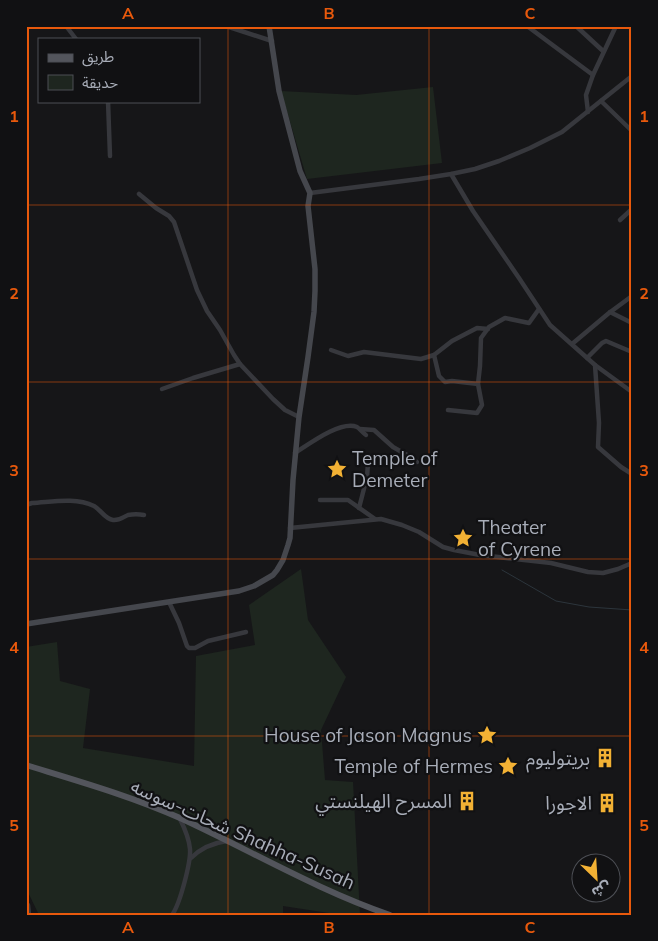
<svg xmlns="http://www.w3.org/2000/svg" width="658" height="941" font-family="Mulish,'Noto Sans Arabic',sans-serif">
<style>
.green{fill:#1e261f}
.lines{fill:none;stroke-linecap:round;stroke-linejoin:round}
.stream{stroke:#2c353c;stroke-width:1}
.minor{stroke:#37383d;stroke-width:4.5}
.secondary{stroke:#45474d;stroke-width:5.5}
.primary{stroke:#53555c;stroke-width:6}
.grid{fill:none;stroke:#e8590c;stroke-width:1;stroke-opacity:0.55}
.labels{text-anchor:middle;dominant-baseline:central;stroke-width:4.5;stroke-linejoin:round;paint-order:stroke}
.poi-label{font-size:19px;fill:#a8adb8;stroke:#111113;text-anchor:end}
.street-label{font-size:19px;fill:#a8adb8;stroke:#111113}
.neatline{fill:none;stroke:#e8590c;stroke-width:2}
.grid-label{font-size:16px;text-anchor:middle;font-weight:bold;fill:#e8590c}
</style>
<rect width="100%" height="100%" fill="#161618"/>
<g class="green">
<path d="M433,87L442,163L307,179L281,91L356,95Z"/>
<path d="M301,569L308,620L346,677L321,730L325,780L353,782L360,915H342L283,906V915H39L26,888V647L57,642L60,681L90,689L83,748L194,766L196,656L255,645L249,605Z"/>
</g>
<g class="lines">
<path class="stream" d="M502,570L556,601L589,607L632,610"/>
<g class="minor">
<path d="M66,26L76,39"/>
<path d="M226,26L272,41"/>
<path d="M527,26L593,75"/>
<path d="M576,26L603,51"/>
<path d="M108,101L110,156"/>
<path d="M601,101L632,131"/>
<path d="M588,112L586,95L593,75L616,26"/>
<path d="M451,174L473,211L519,278L550,325L595,365L632,392"/>
<path d="M310,193L419,179L451,174L475,169L499,161L530,148L562,132L632,76"/>
<path d="M139,194L156,208L169,216L174,222L197,290L207,311L220,330L234,355L240,364L273,399L285,410L299,417"/>
<path d="M620,220L632,209"/>
<path d="M610,312L632,323"/>
<path d="M572,344L609,313L632,296"/>
<path d="M331,350L348,356L364,352L421,359L434,355"/>
<path d="M587,358L602,343L606,341L632,352"/>
<path d="M595,365L599,423L598,447L621,467L632,474"/>
<path d="M478,384L452,381L445,382L439,376L434,355L452,341L477,328L488,329"/>
<path d="M162,389L193,378L240,364"/>
<path d="M448,410L477,413L482,405L478,384L480,366L481,338L489,327L505,318L529,323L539,309"/>
<path d="M360,429L374,430L393,447L407,455L417,462"/>
<path d="M295,453C309,444 341,420 357,427C360,429 363,433 366,435"/>
<path d="M320,500H348L375,519"/>
<path d="M26,505L32,503C52,502 75,497 94,506C101,510 105,519 113,520C119,521 123,517 128,515C134,514 138,514 144,515"/>
<path d="M359,508L367,477L368,463"/>
<path d="M290,528L381,519L402,525L419,532L443,547L454,550L480,555L551,563L588,572L603,573L618,569L632,563"/>
<path d="M169,602L179,623L187,646L189,648H195L208,641L246,632"/>
<path d="M191,858C201,848 212,843 227,841"/>
<path d="M28,905L29,915"/>
<path d="M172,915C180,904 191,862 190,849C189,838 185,829 180,819"/>
</g>
<path class="secondary" d="M26,624L239,591L254,586L273,575L277,570L283,560L288,545L290,538L293,480L299,417L308,357L314,312L315,291V269L308,206L310,193L300,171L279,91L269,26"/>
<path class="primary" d="M26,765C78,781 131,796 180,818C250,850 317,890 390,915"/>
</g>
<path class="grid" d="M228,26V915M429,26V915M26,205H632M26,382H632M26,559H632M26,736H632"/>
<defs>
<symbol id="sight-bare" viewBox="-9 -9 18 18"><path d="M0-6L1.8-2.2L6-1.7L2.9 1.2L3.7 5.4L0 3.3L-3.7 5.4L-2.9 1.2L-6-1.7L-1.8-2.2Z" fill="#f2b134" stroke="#111113" stroke-width="2.5" paint-order="stroke"/></symbol>
<symbol id="building-bare" viewBox="-9 -9 18 18"><path d="M-4-6H4V6H1V3H-1V6H-4ZM-2.5-4.3h1.7v1.8h-1.7ZM.8-4.3h1.7v1.8H.8ZM-2.5-1h1.7V.8h-1.7ZM.8-1h1.7V.8H.8Z" fill="#f2b134" stroke="#111113" stroke-width="2.5" paint-order="stroke"/></symbol>
</defs>
<g fill-rule="evenodd">
<use href="#sight-bare" x="323" y="455" width="28" height="28"/>
<use href="#sight-bare" x="449" y="524" width="28" height="28"/>
<use href="#sight-bare" x="473" y="721" width="28" height="28"/>
<use href="#building-bare" x="591" y="744" width="28" height="28"/>
<use href="#sight-bare" x="494" y="752" width="28" height="28"/>
<use href="#building-bare" x="453" y="787" width="28" height="28"/>
<use href="#building-bare" x="593" y="789" width="28" height="28"/>
</g>
<g class="labels">
<g class="poi-label">
<text x="352" y="458" text-anchor="start">Temple of<tspan x="352" dy="22">Demeter</tspan></text>
<text x="478" y="527" text-anchor="start">Theater<tspan x="478" dy="22">of Cyrene</tspan></text>
<text x="472" y="735">House of Jason Magnus</text>
<text x="590" y="758">بريتوليوم</text>
<text x="493" y="766">Temple of Hermes</text>
<text x="452" y="801">المسرح الهيلنستي</text>
<text x="592" y="803">الاجورا</text>
</g>
<g class="street-label">
<text transform="translate(243 834) rotate(24)">شحات-سوسه Shahha-Susah</text>
</g>
</g>
<rect width="658" height="941" fill="none" stroke="#111113" stroke-width="55"/>
<rect x="38" y="38" width="162" height="65" fill="#111113" stroke="#4d4f55"/>
<rect x="48" y="54" width="25" height="8" fill="#53555c" stroke="#4d4f55"/>
<text x="82" y="62" font-size="15" fill="#a8adb8">طريق</text>
<rect x="48" y="75" width="25" height="15" fill="#1e261f" stroke="#4d4f55"/>
<text x="82" y="88" font-size="15" fill="#a8adb8">حديقة</text>
<g transform="translate(596 878) rotate(155)"><circle r="24" fill="#111113" stroke="#4d4f55"/>
<path d="M0-4L9 19L0 12L-9 19Z" fill="#f2b134"/>
<text y="-8" font-size="14" font-weight="bold" text-anchor="middle" fill="#a8adb8">ش</text>
</g>
<rect x="28" y="28" width="602" height="886" class="neatline"/>
<g class="grid-label">
<text x="128" y="19">A</text>
<text x="329" y="19">B</text>
<text x="530" y="19">C</text>
<text x="14" y="122">1</text>
<text x="644" y="122">1</text>
<text x="14" y="299">2</text>
<text x="644" y="299">2</text>
<text x="14" y="476">3</text>
<text x="644" y="476">3</text>
<text x="14" y="653">4</text>
<text x="644" y="653">4</text>
<text x="14" y="831">5</text>
<text x="644" y="831">5</text>
<text x="128" y="933">A</text>
<text x="329" y="933">B</text>
<text x="530" y="933">C</text>
</g>
</svg>
